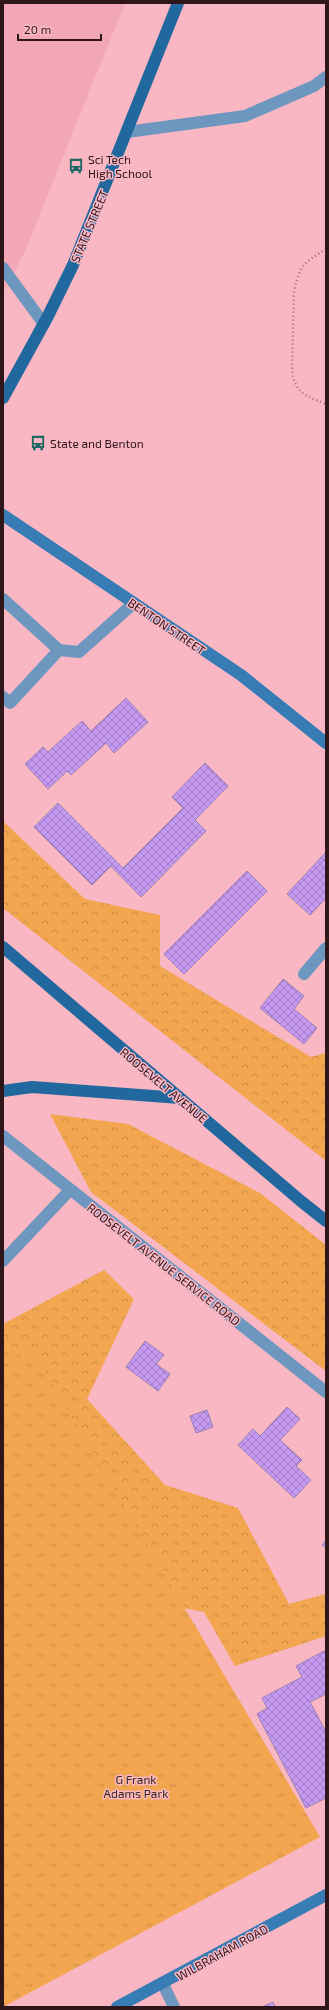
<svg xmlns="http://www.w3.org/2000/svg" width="329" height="2010" font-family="'Exo 2',sans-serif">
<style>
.built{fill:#f1a7b5}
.forest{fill:url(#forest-crowns)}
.park{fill:url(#park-tufts)}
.building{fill:url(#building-cross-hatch);stroke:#9a81b4}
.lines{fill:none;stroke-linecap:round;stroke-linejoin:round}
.path{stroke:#a07079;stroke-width:2.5;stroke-dasharray:1 3;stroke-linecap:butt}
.service{stroke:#6d97be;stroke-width:12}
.minor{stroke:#6d97be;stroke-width:12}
.secondary{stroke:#387cb5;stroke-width:12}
.primary{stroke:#21689f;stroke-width:12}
.labels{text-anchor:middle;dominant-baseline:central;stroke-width:3;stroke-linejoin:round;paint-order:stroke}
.poi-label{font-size:12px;fill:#2e161b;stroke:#f9b6c3;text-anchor:start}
.street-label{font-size:12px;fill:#2e161b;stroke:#f9b6c3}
.park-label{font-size:12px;fill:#382715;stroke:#f9b6c3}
</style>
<defs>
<pattern id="forest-crowns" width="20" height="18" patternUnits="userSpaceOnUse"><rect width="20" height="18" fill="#f2a64f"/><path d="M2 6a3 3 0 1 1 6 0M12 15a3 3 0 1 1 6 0" fill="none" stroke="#d08e44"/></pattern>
<pattern id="park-tufts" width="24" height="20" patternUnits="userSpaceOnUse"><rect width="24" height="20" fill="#f2a64f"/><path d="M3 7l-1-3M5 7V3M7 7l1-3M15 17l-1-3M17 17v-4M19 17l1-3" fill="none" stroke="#d08e44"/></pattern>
<pattern id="building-cross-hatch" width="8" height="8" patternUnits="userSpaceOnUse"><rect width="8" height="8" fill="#c699f2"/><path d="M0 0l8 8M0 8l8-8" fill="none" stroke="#a17cc3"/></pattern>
</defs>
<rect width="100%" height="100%" fill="#f9b6c3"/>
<path class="built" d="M3,3H125L26,249L3,293Z"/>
<g class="forest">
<path d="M3,821L85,899L160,915V966L311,1057L326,1053V1161L3,908Z"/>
<path d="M50,1114L128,1124L260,1193L326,1245V1371L91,1192Z"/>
<path d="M104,1270L134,1299L87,1399L165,1485L238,1508L289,1604L326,1594V1636L235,1666L204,1612L138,1599L3,1405V1324Z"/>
</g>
<path class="park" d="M31,1348L320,1837L3,2007V1363Z"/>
<g class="building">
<path d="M126,698L148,722L114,753L106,743L71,775L67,771L48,789L25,764L43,747L48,752L82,721L91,731Z"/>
<path d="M205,763L228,786L195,820L206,831L141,897L111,866L92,885L34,827L58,803L123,868L183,808L172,797Z"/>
<path d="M326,852V898L310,915L287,894Z"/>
<path d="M247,871L267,891L184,974L164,954Z"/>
<path d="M283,979L304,996L294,1009L317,1028L304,1044L260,1008Z"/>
<path d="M145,1341L164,1355L156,1364L170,1374L158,1391L126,1367Z"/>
<path d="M287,1407L300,1419L280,1440L302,1460L296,1466L311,1480L294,1498L238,1445L253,1429L260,1436Z"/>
<path d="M207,1410L213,1427L196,1433L190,1416Z"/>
<path d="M326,1540V1548L322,1545Z"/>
<path d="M326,1650V1694L310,1702L326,1732V1798L306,1808L257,1714L267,1708L262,1698L302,1677L296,1666Z"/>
<path d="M273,2002L275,2007H262Z"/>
</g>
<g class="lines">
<path class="path" d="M326,249C304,263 300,264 294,291L292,370C295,394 306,396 326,404"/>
<g class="service">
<path d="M127,132L245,116L314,86L326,77"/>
<path d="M3,268L44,324"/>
<path d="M3,599L59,650L79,652L134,603"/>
<path d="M3,697L10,703L59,650"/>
<path d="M304,974L326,948"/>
<path d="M3,1136L326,1392"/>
<path d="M3,1261L70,1190"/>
</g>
<path class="minor" d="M163,1984L174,2007"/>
<g class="secondary">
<path d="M3,515L241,675L326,743"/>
<path d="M117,2007L326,1895"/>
</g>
<g class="primary">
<path d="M3,398L48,316L73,265L178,3"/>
<path d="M3,947L302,1202L326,1221"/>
<path d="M3,1091L32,1087L180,1098"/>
</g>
</g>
<defs>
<symbol id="bus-bare" viewBox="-9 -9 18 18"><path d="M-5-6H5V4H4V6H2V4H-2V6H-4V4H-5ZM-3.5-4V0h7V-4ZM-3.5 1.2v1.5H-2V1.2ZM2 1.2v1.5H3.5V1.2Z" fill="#1c6761" stroke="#f9b6c3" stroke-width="2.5" paint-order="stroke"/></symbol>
</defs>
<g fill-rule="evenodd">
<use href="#bus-bare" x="65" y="155" width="22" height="22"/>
<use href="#bus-bare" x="27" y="432" width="22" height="22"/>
</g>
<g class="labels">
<g class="poi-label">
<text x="88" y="159">Sci Tech<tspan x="88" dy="14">High School</tspan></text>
<text x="50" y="443">State and Benton</text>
</g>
<g class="street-label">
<text transform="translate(89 226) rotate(-67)">STATE STREET</text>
<text transform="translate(167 626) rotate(34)">BENTON STREET</text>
<text transform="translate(164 1085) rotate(40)">ROOSEVELT AVENUE</text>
<text transform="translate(164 1264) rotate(38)">ROOSEVELT AVENUE SERVICE ROAD</text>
<text transform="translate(222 1952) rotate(-29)">WILBRAHAM ROAD</text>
</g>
<g class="park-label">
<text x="136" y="1779">G Frank<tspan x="136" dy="14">Adams Park</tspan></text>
</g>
</g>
<rect width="329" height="2010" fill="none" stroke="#2e161b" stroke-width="8"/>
<path d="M18 34v6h83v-6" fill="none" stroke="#2e161b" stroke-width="2"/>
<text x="24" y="34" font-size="12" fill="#2e161b" stroke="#f9b6c3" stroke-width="3" paint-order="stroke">20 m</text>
</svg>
